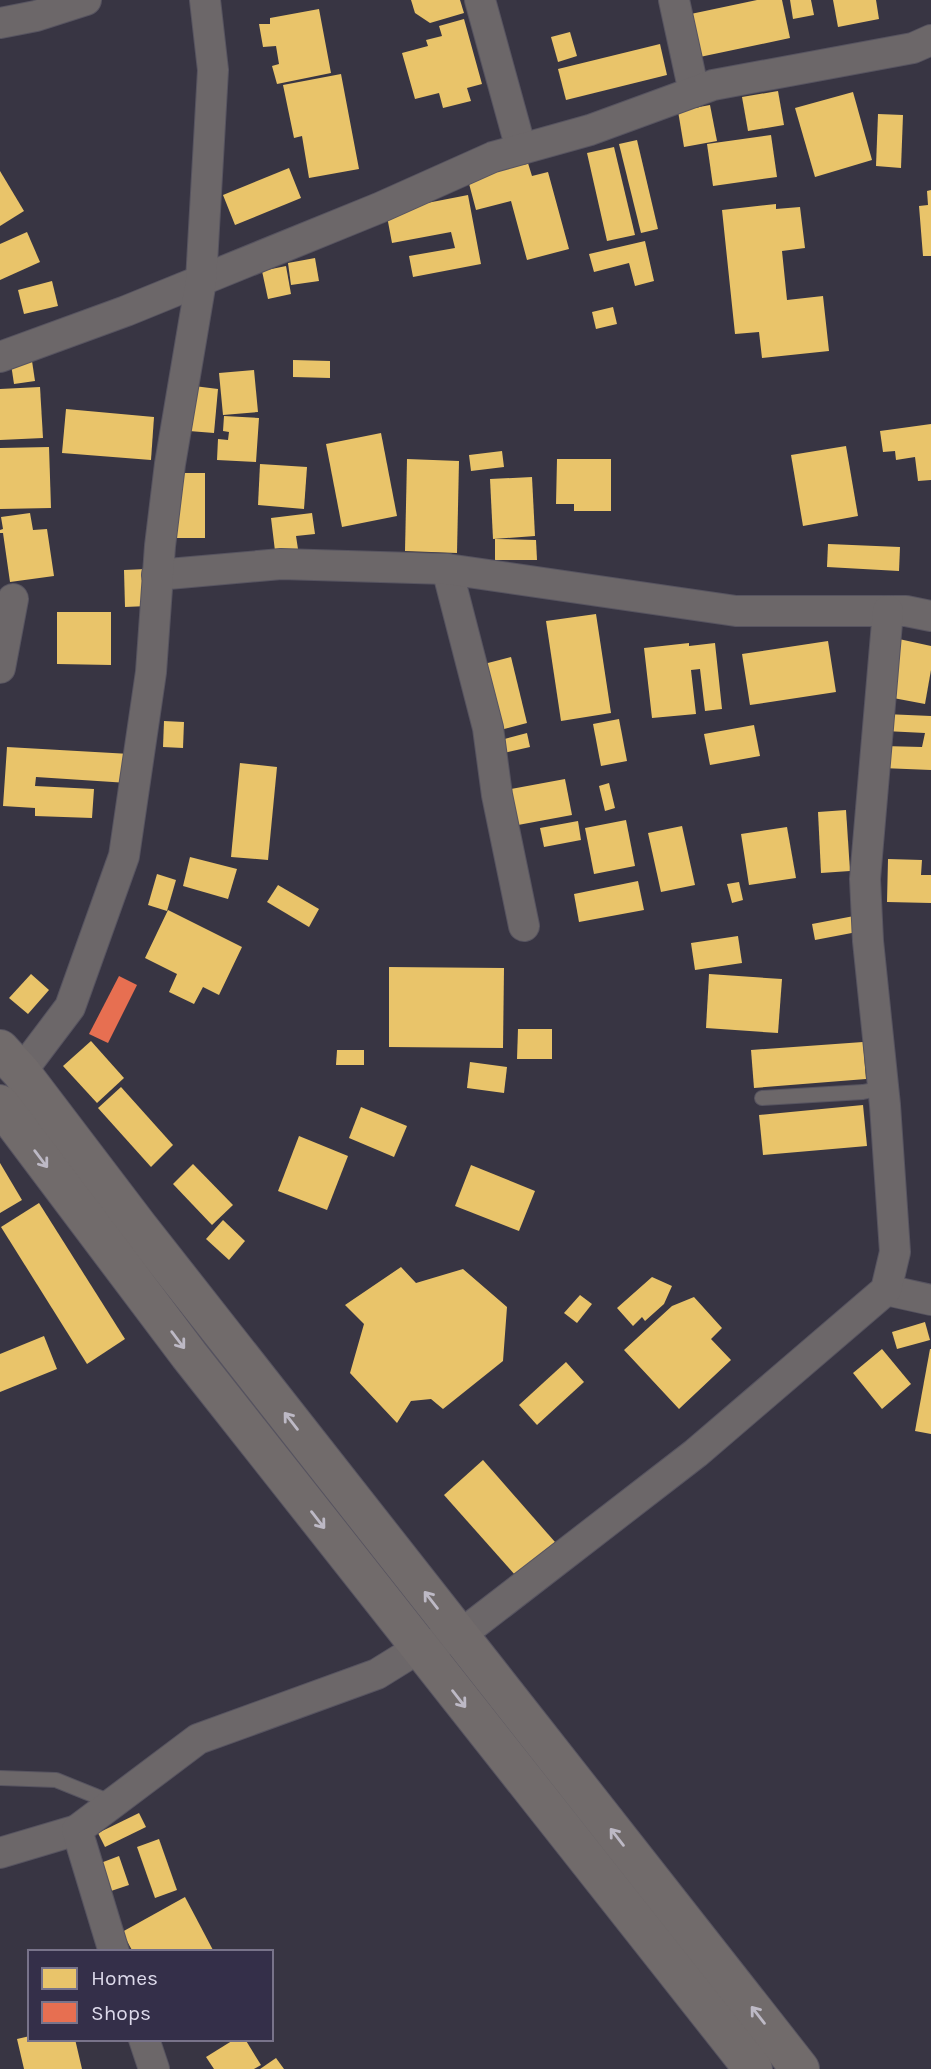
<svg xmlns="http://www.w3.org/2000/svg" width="931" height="2069" font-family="Karla,sans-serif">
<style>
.homes{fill:#e9c46a}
.shops{fill:#e76f51}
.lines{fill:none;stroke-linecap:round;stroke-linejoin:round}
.service-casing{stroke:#575460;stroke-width:16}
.minor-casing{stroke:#575460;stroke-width:32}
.secondary-casing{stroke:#575460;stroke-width:40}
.service{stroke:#6c6769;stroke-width:14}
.minor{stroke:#6c6769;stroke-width:30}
.secondary{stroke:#716b6b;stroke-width:38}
.oneway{stroke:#bdb9c5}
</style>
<rect width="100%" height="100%" fill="#383543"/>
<g class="homes">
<path d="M411,0H460L464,13L430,23L415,13Z"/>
<path d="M757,0H782L790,38L695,58L686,15Z"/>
<path d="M790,0H811L814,15L793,19Z"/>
<path d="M833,0H876L879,19L838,27Z"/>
<path d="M319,9L331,73L277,84L272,66L279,64L276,46L263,47L259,24H270V18Z"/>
<path d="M464,19L482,84L467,88L471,101L443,108L439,93L415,99L402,53L428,46L426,40L442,36L439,26Z"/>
<path d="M570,32L577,56L558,62L551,37Z"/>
<path d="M660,44L667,75L566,100L558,69Z"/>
<path d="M341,74L359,169L309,178L302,136L294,138L283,85Z"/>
<path d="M778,91L784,125L748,131L742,97Z"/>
<path d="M853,92L872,160L815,177L795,108Z"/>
<path d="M710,105L717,141L684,147L678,111Z"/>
<path d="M878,114L903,115L901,168L876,166Z"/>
<path d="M771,135L777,177L713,186L707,144Z"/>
<path d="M637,140L658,229L641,233L619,144Z"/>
<path d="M614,147L635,235L607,241L587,153Z"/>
<path d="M527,160L532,176L548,172L569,249L527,260L511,201L476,210L467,176Z"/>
<path d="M289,168L301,198L235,225L223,195Z"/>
<path d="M0,171L24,211L0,226Z"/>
<path d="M931,190V256H923L919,206L928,205L927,191Z"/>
<path d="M468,195L481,264L413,277L409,256L455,248L451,232L392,243L386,211Z"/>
<path d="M776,204V209L800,207L805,248L782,251L787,300L823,296L829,351L762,358L759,332L735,334L722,210Z"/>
<path d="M27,232L40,262L0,280V244Z"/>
<path d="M645,241L654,281L635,286L629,263L594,272L589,254Z"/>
<path d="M315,258L319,281L291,285L288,263Z"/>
<path d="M286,266L291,294L268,299L262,271Z"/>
<path d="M52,281L58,306L24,314L18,290Z"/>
<path d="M613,307L617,324L596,329L592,312Z"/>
<path d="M293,360L330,361V378L293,377Z"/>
<path d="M32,361L35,381L14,384L11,364Z"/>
<path d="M254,370L258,412L223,415L219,373Z"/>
<path d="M194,386L218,389L214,433L189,431Z"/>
<path d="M40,387L43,438L0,440V389Z"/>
<path d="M66,409L154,417L151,460L62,453Z"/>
<path d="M224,416L259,418L256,462L217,460L218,439L228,440L229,432L223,431Z"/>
<path d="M931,424V480L918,481L915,457L896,460L895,451L883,452L880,431Z"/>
<path d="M381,433L397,516L342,527L326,444Z"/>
<path d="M846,446L858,516L803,526L791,455Z"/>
<path d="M49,447L51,508L0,509V448Z"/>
<path d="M502,451L504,467L471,471L469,455Z"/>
<path d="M407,459L459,461L457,553L405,551Z"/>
<path d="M557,459H611V511H574V504H556Z"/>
<path d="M260,464L307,467L304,509L258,505Z"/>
<rect x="174" y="473" width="31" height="65"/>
<path d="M532,477L535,536L493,539L490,479Z"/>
<path d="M30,513L33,530L47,529L54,576L10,582L3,533H0V530L3,529L1,517Z"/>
<path d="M312,513L315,534L296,536L298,549L275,551L271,518Z"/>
<path d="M495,539L536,540L537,560H495Z"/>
<path d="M828,544L900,547L899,571L827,567Z"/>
<path d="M147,569L148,606L125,607L124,570Z"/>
<path d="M57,612H111V665L57,664Z"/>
<path d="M596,614L611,713L561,721L546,621Z"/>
<path d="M899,639L931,646V670L925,704L888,697Z"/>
<path d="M828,641L836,692L750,705L742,654Z"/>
<path d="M689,643V646L715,643L722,709L705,711L700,669L691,670L696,714L652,718L644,648Z"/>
<path d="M511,657L527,723L500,730L484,664Z"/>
<path d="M885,714L931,716V770L882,768L883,746L922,747L925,733L885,731Z"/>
<path d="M619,719L627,761L601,766L593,724Z"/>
<path d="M164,721L184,722L183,748L163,747Z"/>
<path d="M754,725L760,756L710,765L704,734Z"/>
<path d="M527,733L530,747L504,753L501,740Z"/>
<path d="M7,747L130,754L128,783L36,777L35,786L94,789L92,818L35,816V808L3,806Z"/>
<path d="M240,763L277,767L268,860L231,857Z"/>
<path d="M565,779L572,815L518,825L511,789Z"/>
<path d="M609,783L615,808L605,811L599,786Z"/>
<path d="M846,810L850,871L821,873L818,812Z"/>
<path d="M626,820L635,866L594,874L585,828Z"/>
<path d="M578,821L581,840L544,847L540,828Z"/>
<path d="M682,826L695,885L661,892L648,833Z"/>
<path d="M787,827L796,878L749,885L741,834Z"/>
<path d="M190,857L237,869L228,899L183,886Z"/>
<path d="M888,859L922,860L921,875H931V903L887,902Z"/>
<path d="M157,874L176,880L167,911L148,905Z"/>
<path d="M638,881L644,910L579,922L574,894Z"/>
<path d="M739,882L743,900L732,903L727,884Z"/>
<path d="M278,885L319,909L309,927L267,902Z"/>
<path d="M168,910L242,947L219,995L203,987L194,1004L169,992L177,974L145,958Z"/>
<path d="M854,916L857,932L815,940L812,924Z"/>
<path d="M738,936L742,963L695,970L691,943Z"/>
<path d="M389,967L504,968L503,1048L389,1047Z"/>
<path d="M31,974L49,990L28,1014L9,998Z"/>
<path d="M709,974L782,979L778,1033L706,1028Z"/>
<path d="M518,1029H552V1059H517Z"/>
<path d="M91,1041L124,1078L97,1103L63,1066Z"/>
<path d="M863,1042L866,1079L754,1088L751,1050Z"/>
<path d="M337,1050H364V1065H336Z"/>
<path d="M470,1062L507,1067L504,1093L467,1088Z"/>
<path d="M121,1087L173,1145L151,1167L98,1108Z"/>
<path d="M863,1105L867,1146L763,1155L759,1115Z"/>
<path d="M361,1107L407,1126L394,1157L349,1138Z"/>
<path d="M299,1136L348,1156L327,1210L278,1191Z"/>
<path d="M0,1163L22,1200L0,1213Z"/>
<path d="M193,1164L233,1205L212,1225L173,1184Z"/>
<path d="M471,1165L535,1191L519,1231L455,1206Z"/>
<path d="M39,1203L125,1339L87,1364L1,1227Z"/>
<path d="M223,1220L245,1241L229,1260L206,1239Z"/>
<path d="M401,1267L416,1283L463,1269L507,1307L503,1361L443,1409L431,1399L411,1401L397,1423L350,1373L364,1324L345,1305Z"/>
<path d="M652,1277L672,1286L664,1304L645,1321L642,1317L633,1326L617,1308Z"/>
<path d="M580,1295L592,1304L577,1323L564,1313Z"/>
<path d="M694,1297L722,1328L711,1339L731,1360L679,1409L624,1350L672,1306Z"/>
<path d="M925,1322L930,1340L897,1349L892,1332Z"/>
<path d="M44,1336L57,1369L0,1392V1354Z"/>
<path d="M882,1349L911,1384L882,1409L853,1373Z"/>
<path d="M930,1349H931V1434L915,1431Z"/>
<path d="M566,1362L584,1382L537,1425L519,1405Z"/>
<path d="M483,1460L555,1542L516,1576L444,1495Z"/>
<path d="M139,1813L146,1827L105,1847L98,1833Z"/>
<path d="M159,1839L177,1890L155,1898L137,1847Z"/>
<path d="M119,1856L129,1885L108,1892L98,1864Z"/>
<path d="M185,1897L214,1952H133L122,1932Z"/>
<path d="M30,2036V2039H75L82,2069H24L17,2039Z"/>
<path d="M235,2039H245L261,2065L254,2069H214L206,2057Z"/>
<path d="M276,2058L284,2069H260Z"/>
</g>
<path class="shops" d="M119,976L137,985L108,1043L89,1034Z"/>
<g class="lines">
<defs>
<g id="service">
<path d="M762,1098L863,1092L883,1088"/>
<path d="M0,1778L56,1780L113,1803"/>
</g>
<g id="minor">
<path d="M480,0L521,149"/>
<path d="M674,0L694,92"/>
<path d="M0,23L36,16L86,0"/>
<path d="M0,357L126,311L379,208L493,157L590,130L713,85L913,48L931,40"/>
<path d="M447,569L488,728L497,795L524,926"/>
<path d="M157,575L281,564L447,569L736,611H906L931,616"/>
<path d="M0,668L13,599"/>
<path d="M21,1072L70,1007L124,856L151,672L160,546L170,464L201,281L213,70L205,0"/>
<path d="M886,1290L931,1300"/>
<path d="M0,1853L77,1830"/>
<path d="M114,1952L77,1830L198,1739L377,1674L419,1648L459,1636L696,1453L886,1290L895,1252L885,1105L868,941L865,879L888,611"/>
<path d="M144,2039L154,2069"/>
</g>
<g id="secondary">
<path d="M0,1049L21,1072L138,1226L800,2069"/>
<path d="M0,1104L189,1355L753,2069"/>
</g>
</defs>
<use href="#service" class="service-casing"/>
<use href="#minor" class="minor-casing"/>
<use href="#secondary" class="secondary-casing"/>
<use href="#service" class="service"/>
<use href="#minor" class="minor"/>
<use href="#secondary" class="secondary"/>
</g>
<defs><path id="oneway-shaft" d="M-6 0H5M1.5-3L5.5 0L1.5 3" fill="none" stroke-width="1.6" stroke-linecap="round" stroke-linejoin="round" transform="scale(1.75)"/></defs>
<g class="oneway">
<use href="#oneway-shaft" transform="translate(41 1159) rotate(53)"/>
<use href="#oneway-shaft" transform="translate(178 1340) rotate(53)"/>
<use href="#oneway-shaft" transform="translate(291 1421) rotate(-128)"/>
<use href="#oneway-shaft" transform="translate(318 1520) rotate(52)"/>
<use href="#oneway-shaft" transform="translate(431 1600) rotate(-128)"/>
<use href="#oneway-shaft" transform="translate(459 1699) rotate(52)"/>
<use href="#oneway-shaft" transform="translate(617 1837) rotate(-128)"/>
<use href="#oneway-shaft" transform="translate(758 2015) rotate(-128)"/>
</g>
<rect x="28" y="1950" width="245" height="91" fill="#342f49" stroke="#78738a" stroke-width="2"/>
<rect x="42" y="1968" width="35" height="21" fill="#e9c46a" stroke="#78738a" stroke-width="2"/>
<text x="91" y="1985" font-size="21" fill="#dddaeb">Homes</text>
<rect x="42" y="2002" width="35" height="21" fill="#e76f51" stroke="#78738a" stroke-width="2"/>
<text x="91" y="2020" font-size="21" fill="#dddaeb">Shops</text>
</svg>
